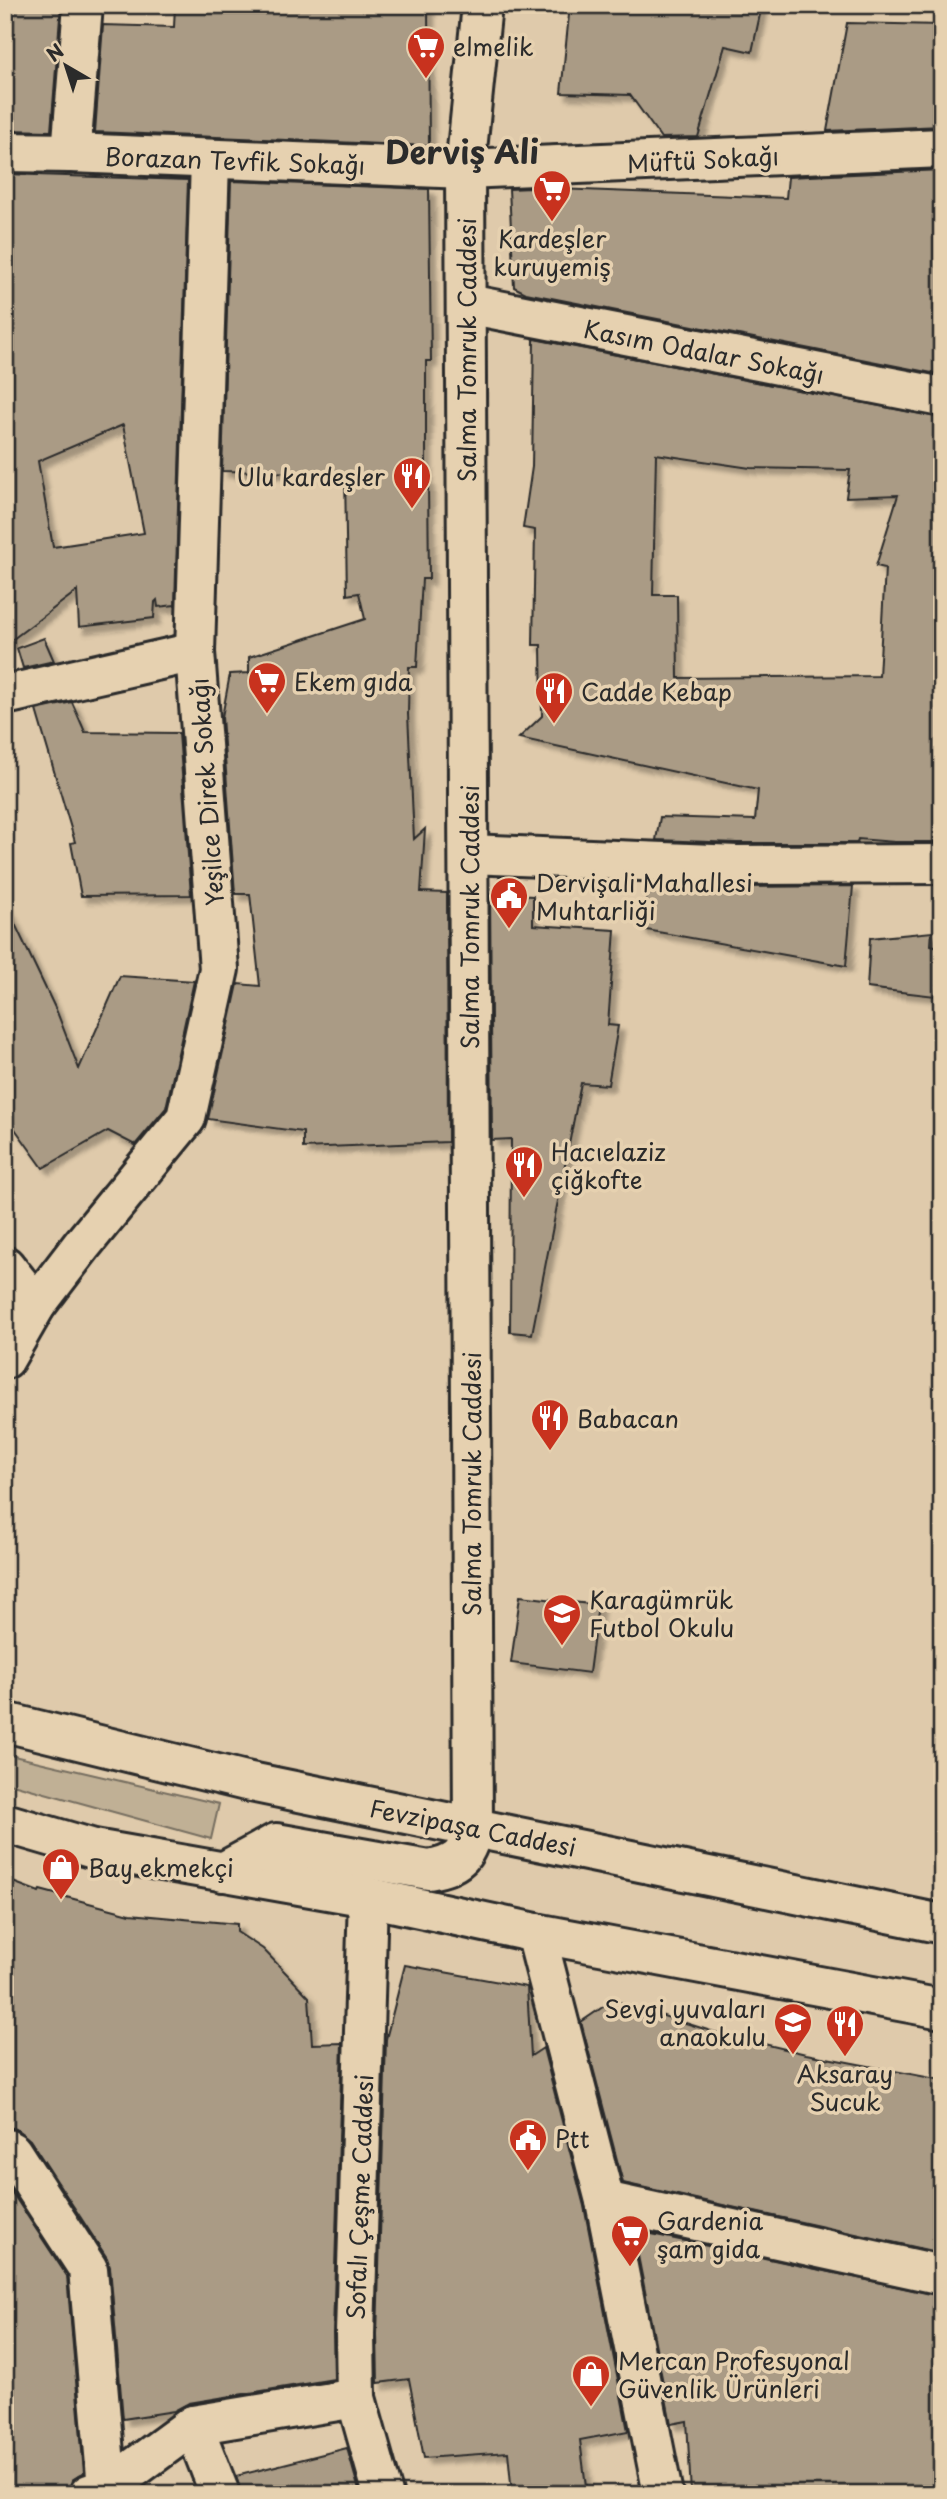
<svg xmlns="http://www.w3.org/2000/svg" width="947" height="2499" font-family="'Playpen Sans',sans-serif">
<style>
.green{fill:#c0b095;stroke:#766e60;stroke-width:2}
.building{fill:#aa9b85;stroke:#2b2b2b;stroke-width:2;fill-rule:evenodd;filter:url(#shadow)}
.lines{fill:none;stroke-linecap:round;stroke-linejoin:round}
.street-casing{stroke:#2b2b2b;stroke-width:44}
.secondary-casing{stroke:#2b2b2b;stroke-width:44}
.primary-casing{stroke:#2b2b2b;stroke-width:44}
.street{stroke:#e6d1b0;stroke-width:38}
.secondary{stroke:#e6d1b0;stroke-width:38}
.primary{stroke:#e6d1b0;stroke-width:38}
.labels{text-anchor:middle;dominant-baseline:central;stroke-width:7;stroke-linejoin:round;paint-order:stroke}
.poi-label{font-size:24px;fill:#2b2b2b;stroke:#e6d1b0;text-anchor:start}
.street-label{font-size:24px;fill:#2b2b2b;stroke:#e6d1b0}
.district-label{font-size:32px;font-weight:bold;fill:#2b2b2b;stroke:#e6d1b0}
</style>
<defs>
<filter id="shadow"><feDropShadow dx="6" dy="6" stdDeviation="2" flood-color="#0004"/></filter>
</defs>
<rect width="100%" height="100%" fill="#dfcaab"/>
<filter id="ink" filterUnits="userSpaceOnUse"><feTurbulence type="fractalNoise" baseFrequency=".0143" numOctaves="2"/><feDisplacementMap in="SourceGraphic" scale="14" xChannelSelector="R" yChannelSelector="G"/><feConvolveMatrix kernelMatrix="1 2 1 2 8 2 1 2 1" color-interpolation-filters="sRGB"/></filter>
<g filter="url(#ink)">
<path class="green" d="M5,1754L219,1804L211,1839L5,1782Z"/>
<g class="building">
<path d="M5,5H61L51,131L5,130Z"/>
<path d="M175,5H428L429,146L95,132L103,25L174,27Z"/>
<path d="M570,5H762L752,52L725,46L698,137L661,138L630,95L561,93Z"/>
<path d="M847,23L942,25V126L827,131Z"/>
<path d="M942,170V375L526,293L514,287L509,189L532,188L786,198L788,177Z"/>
<path d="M5,174L188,180L175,605L158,607L157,600L155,602L154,618L79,627L77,591L5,645ZM123,425L144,533L53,547L38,461Z"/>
<path d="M231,181L429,189L431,361H426V482H428L429,579H422L417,667H409L408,714L414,839L425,829L421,892L447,893L448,1142L303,1148V1132L208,1119L238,984L260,986L250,894H235L222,717L230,674L249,673V657L365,619L359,593L347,595L345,474L222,471Z"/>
<path d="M534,339L942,418V842H895L858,839L857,843H737L656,840L660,817L755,820L758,790L519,738L542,716L541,645H533L535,530L523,528L532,467ZM656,454L750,468L850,470L846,497L898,495L876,566L885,568L879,676L678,678L677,595H653Z"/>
<path d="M44,638L54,661L23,668L17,648Z"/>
<path d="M72,702L85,732L179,733L191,895L81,896L71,843L75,842L36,710Z"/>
<path d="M649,883L737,887L853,886L846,966L641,929Z"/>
<path d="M490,894L533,896V925L615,930L608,1025L618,1026L608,1085L581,1083L532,1334L510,1332L511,1139L492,1140Z"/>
<path d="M5,903L57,1012L79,1069L120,976L194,981L166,1108L135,1145L108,1131L43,1168L5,1115Z"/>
<path d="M932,932L931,945L942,948V966L935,996L867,988L870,938Z"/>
<path d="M520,1596L598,1605L589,1673L511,1663Z"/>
<path d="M5,1879L39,1892L40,1890L130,1914L237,1924V1932L263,1949L309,1997L312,2044L342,2043L333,2333L334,2379L189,2403L174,2411L123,2419L110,2267L107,2258L30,2140L16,2129L5,2126Z"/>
<path d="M405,1965L527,1987L531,2056L543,2048L584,2206L628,2431L580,2440L587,2494H512L508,2452L424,2458L409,2379L378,2383L377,2334L386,2039Z"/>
<path d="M613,2000L714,2032L806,2054L942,2080V2253L623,2183L581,2022Z"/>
<path d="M5,2182L67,2276L84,2473L72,2480L68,2494H5Z"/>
<path d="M633,2230L942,2296V2494H691L687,2421L671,2424Z"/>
<path d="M347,2448L360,2494H241L236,2476Z"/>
</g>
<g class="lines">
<defs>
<g id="street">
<path d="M5,152L71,153L465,169L942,148"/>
<path d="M71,153L83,5"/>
<path d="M467,304L942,397"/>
<path d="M5,695L195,652"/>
<path d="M5,1266L36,1305"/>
<path d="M5,1359L36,1305L82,1245L186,1118L219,969L195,652L210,160"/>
<path d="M368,1897L355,2334L356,2398L383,2494"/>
<path d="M536,1933L605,2201L663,2494"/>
<path d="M5,2148L12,2152L88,2269L107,2488"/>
<path d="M605,2201L942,2275"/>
<path d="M193,2425L220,2494"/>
<path d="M89,2494L107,2488L193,2425L356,2398"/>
</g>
<g id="secondary">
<path d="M469,854L737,865L942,864"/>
<path d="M473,1829L465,169L482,5"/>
</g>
<g id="primary">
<path d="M5,1722L246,1781L942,1924"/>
<path d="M5,1823L94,1849L368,1897L536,1933L942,2009"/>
<path d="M223,1872L276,1843L429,1870C458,1864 465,1858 473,1829"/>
</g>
</defs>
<use href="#street" class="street-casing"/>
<use href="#secondary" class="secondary-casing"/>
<use href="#primary" class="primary-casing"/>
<use href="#street" class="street"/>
<use href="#secondary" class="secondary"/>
<use href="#primary" class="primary"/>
</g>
</g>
<defs>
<symbol id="supermarket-pin" viewBox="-11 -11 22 30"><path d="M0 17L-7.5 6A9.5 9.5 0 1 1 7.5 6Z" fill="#c8321e" stroke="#e6d1b0"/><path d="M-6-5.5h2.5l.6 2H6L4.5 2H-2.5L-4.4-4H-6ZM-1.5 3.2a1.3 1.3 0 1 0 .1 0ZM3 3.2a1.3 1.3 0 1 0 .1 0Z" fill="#fff"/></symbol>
<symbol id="restaurant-pin" viewBox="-11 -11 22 30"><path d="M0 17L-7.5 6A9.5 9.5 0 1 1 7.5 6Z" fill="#c8321e" stroke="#e6d1b0"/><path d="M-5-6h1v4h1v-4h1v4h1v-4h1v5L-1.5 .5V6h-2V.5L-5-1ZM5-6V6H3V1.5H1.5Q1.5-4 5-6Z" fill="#fff"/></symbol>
<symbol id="civic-pin" viewBox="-11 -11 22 30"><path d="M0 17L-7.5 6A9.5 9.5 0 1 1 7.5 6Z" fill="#c8321e" stroke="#e6d1b0"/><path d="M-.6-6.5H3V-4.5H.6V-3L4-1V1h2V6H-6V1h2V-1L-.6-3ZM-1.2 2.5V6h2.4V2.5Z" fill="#fff"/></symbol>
<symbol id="school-pin" viewBox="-11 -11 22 30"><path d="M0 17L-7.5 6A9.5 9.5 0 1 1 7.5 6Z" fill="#c8321e" stroke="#e6d1b0"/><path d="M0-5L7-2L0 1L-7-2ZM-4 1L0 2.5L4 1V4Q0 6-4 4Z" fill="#fff"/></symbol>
<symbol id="shop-pin" viewBox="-11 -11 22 30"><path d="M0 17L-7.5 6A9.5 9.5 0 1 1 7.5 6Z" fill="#c8321e" stroke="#e6d1b0"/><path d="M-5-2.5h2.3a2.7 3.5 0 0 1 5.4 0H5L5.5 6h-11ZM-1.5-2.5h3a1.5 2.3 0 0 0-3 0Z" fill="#fff"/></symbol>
</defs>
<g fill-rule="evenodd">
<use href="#supermarket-pin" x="404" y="24" width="44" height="60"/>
<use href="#supermarket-pin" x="530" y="167" width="44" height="60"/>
<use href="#restaurant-pin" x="390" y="454" width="44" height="60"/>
<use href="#supermarket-pin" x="245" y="659" width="44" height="60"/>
<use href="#restaurant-pin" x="532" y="669" width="44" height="60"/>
<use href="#civic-pin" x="487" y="874" width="44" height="60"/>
<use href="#restaurant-pin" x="502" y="1143" width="44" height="60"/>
<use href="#restaurant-pin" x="528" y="1396" width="44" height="60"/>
<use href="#school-pin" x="540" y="1591" width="44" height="60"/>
<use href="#shop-pin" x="39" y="1845" width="44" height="60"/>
<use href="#school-pin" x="771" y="2000" width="44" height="60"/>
<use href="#restaurant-pin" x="823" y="2002" width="44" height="60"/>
<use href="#civic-pin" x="506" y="2116" width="44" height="60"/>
<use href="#supermarket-pin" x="608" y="2212" width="44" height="60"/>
<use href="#shop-pin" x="569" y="2352" width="44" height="60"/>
</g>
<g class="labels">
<g class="poi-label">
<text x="453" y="46">elmelik</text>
<text x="552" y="238" text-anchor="middle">Kardeşler<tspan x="552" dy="28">kuruyemiş</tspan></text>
<text x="385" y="476" text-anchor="end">Ulu kardeşler</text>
<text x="294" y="681">Ekem gıda</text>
<text x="581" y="691">Cadde Kebap</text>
<text x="536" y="882">Dervişali Mahallesi<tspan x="536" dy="28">Muhtarliği</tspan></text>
<text x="551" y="1151">Hacıelaziz<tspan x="551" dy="28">çiğkofte</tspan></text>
<text x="577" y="1418">Babacan</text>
<text x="589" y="1599">Karagümrük<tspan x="589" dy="28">Futbol Okulu</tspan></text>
<text x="88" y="1867">Bay ekmekçi</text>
<text x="766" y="2008" text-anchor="end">Sevgi yuvaları<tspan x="766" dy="28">anaokulu</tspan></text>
<text x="845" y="2073" text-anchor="middle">Aksaray<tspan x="845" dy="28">Sucuk</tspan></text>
<text x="555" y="2138">Ptt</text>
<text x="657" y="2220">Gardenia<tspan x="657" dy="28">şam gida</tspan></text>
<text x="618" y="2360">Mercan Profesyonal<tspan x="618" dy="28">Güvenlik Ürünleri</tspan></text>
</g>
<g class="street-label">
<text transform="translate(703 159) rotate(-3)">Müftü Sokağı</text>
<text transform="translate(235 160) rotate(2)">Borazan Tevfik Sokağı</text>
<text transform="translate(466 350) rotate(-90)">Salma Tomruk Caddesi</text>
<text transform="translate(704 351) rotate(11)">Kasım Odalar Sokağı</text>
<text transform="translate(206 792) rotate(-94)">Yeşilce Direk Sokağı</text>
<text transform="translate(469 917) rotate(-90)">Salma Tomruk Caddesi</text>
<text transform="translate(471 1484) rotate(-90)">Salma Tomruk Caddesi</text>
<text transform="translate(473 1827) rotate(11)">Fevzipaşa Caddesi</text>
<text transform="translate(359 2197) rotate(-88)">Sofalı Çeşme Caddesi</text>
</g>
<g class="district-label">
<text x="462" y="151">Derviş Ali</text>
</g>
</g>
<rect width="947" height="2499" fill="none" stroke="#e6d1b0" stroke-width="28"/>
<rect x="14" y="14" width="919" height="2471" fill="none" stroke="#2b2b2b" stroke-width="2.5" filter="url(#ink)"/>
<g transform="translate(66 66) rotate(321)" stroke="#e6d1b0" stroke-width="5" paint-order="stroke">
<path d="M0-5L12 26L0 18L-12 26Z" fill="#2b2b2b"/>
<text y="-10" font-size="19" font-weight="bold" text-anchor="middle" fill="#2b2b2b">N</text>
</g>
</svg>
